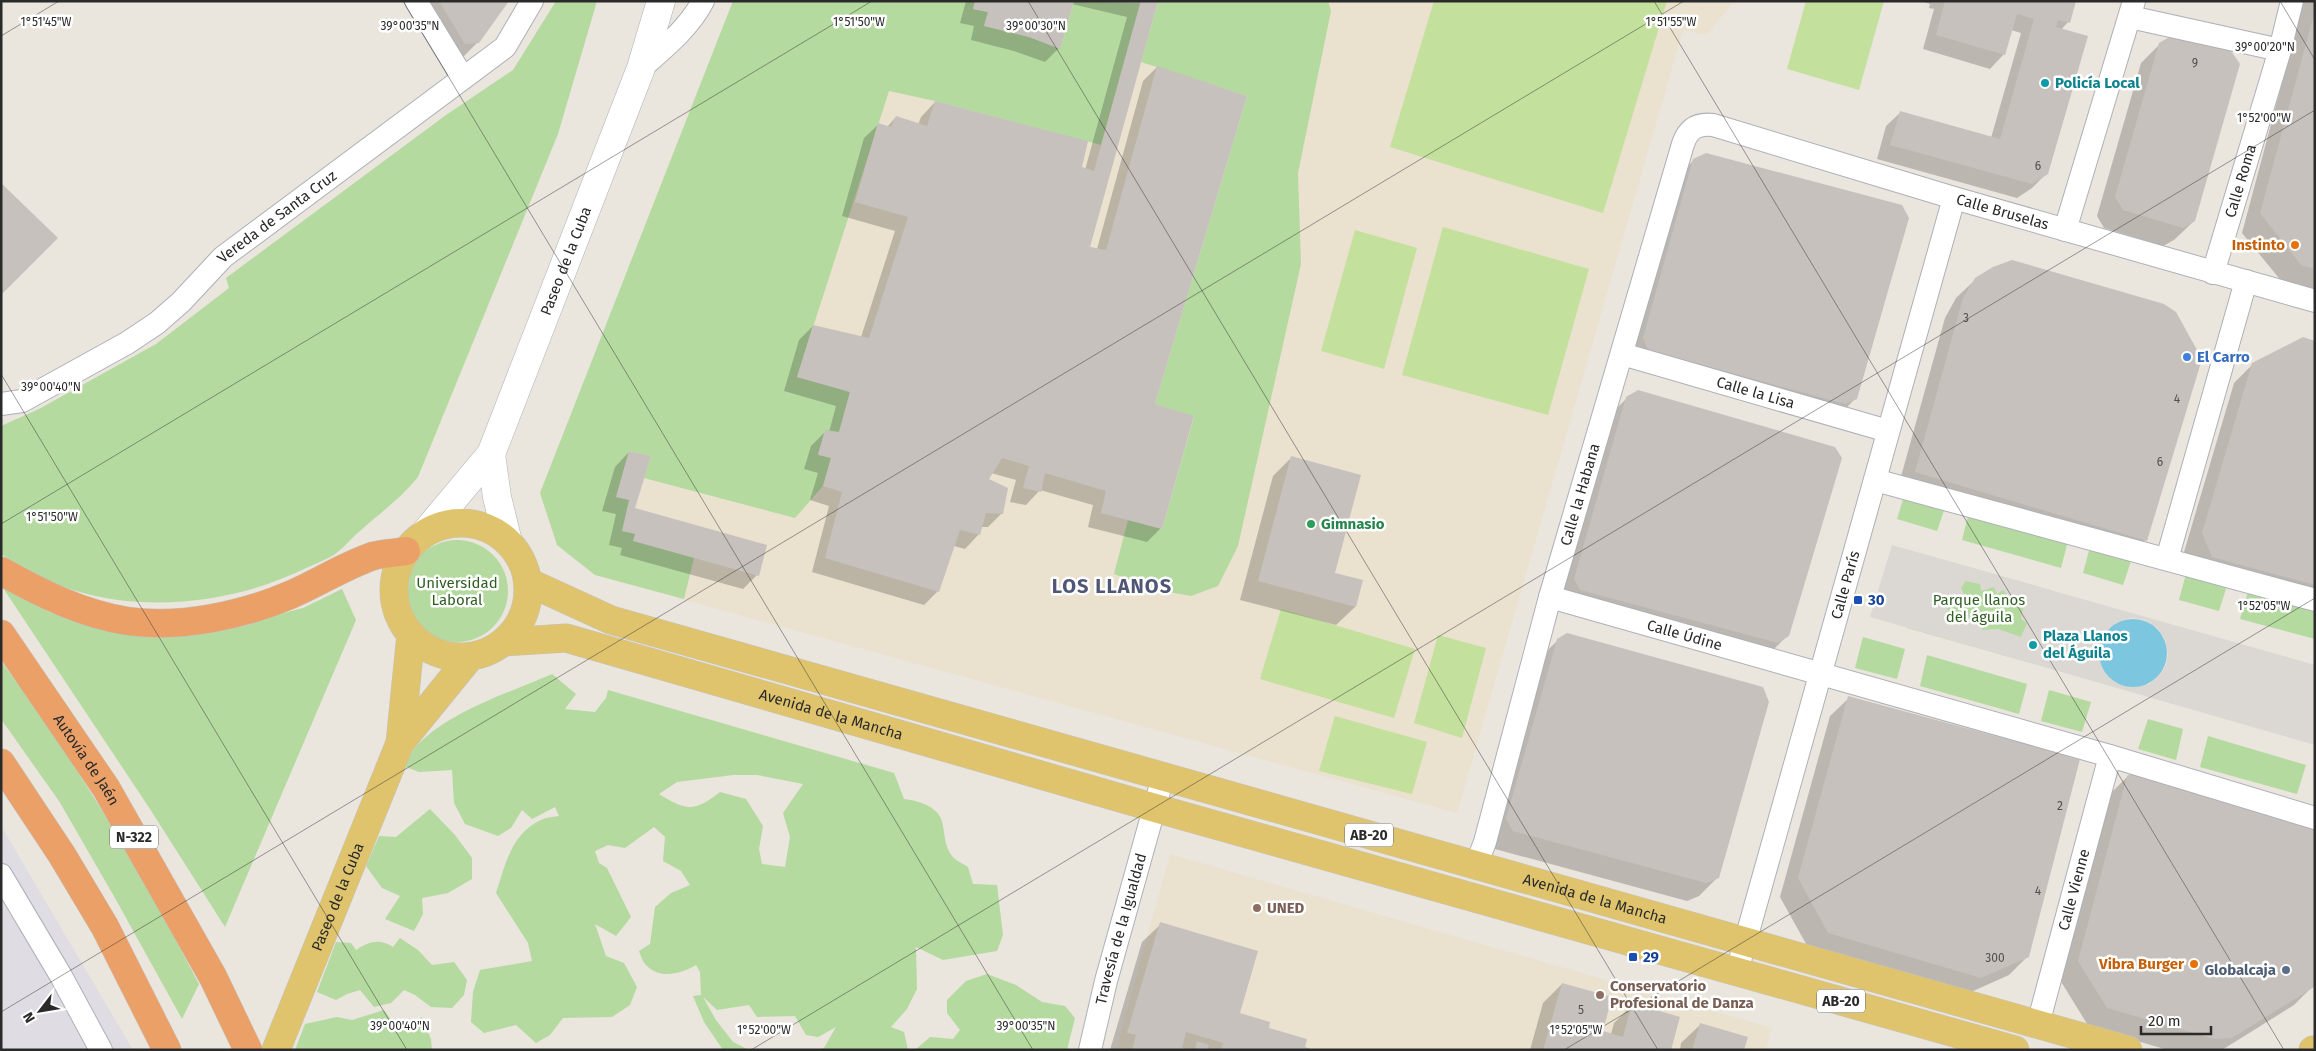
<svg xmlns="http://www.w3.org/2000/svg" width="2316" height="1051" font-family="'Fira Sans',sans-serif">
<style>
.industrial{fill:#dfdde3}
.education{fill:#eae1cf}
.green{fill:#b4daa0;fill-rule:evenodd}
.pitch{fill:#c4e09d}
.plaza{fill:#dbd8d4;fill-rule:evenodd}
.water{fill:#7dc6e0}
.shadow{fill:#0003}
.building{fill:#c6c1bd}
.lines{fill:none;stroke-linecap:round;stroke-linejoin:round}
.street-casing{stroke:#aeb0b9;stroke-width:24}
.secondary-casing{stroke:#aeb0b9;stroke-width:29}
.primary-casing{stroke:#c3c3c3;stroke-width:29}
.highway-casing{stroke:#c3c3c3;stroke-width:29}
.street{stroke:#fff;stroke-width:22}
.secondary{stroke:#fff;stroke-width:28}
.primary{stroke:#dfc46d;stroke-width:28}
.highway{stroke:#eba068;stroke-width:28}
.ticks{fill:none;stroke:#2a2a2a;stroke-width:1;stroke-opacity:0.45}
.culture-dot{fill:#0f9aa8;stroke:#fff;stroke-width:2}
.food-dot{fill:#e8710a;stroke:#fff;stroke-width:2}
.shop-dot{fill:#3f7fe0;stroke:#fff;stroke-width:2}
.leisure-dot{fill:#2e9e5b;stroke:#fff;stroke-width:2}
.transit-dot{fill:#1a4fb4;stroke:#fff;stroke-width:2}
.education-dot{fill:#8d6e63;stroke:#fff;stroke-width:2}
.service-dot{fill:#5c6f8a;stroke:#fff;stroke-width:2}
.labels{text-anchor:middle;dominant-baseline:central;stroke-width:5;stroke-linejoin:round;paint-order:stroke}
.number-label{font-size:12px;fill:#51504f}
.shield{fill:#fff;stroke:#6a6a6a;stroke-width:1}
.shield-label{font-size:14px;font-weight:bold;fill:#2a2a2a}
.culture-label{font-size:15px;font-weight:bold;fill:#0d838f;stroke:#fff;text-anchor:start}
.street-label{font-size:15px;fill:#2a2a2a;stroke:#fff}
.food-label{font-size:15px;font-weight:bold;fill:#c56008;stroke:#fff;text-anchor:end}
.shop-label{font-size:15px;font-weight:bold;fill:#366cbe;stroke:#fff;text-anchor:start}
.leisure-label{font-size:15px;font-weight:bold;fill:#27864d;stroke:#fff;text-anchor:start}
.park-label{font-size:15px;fill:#2f5e23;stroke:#fff}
.transit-label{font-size:15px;font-weight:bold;fill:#164399;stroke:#fff;text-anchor:start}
.education-label{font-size:15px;font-weight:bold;fill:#785e54;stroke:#fff;text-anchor:start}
.service-label{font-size:15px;font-weight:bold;fill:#4e5e75;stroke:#fff;text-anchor:end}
.district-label{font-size:20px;font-weight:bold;letter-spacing:1px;fill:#505675;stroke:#fff}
.ticks-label{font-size:12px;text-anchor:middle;fill:#2a2a2a;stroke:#fff;stroke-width:5;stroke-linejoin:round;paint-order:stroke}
</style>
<rect width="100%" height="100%" fill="#eae5dd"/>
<path class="industrial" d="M1,826L133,1050H1Z"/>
<g class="education">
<path d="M733,1H1734L1707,35L1683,30L1457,813L595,575L557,545L540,493Z"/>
<path d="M1170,854L1772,1028L1766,1050H1116Z"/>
</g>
<g class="green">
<path d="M556,1H597L558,134L418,477C401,498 380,513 360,531C351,538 344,548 335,554C326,560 314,564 304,569C211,614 87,618 1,554V426L39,409L156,344L229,288L226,278L446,115L513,70Z"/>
<path d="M733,1H975L973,9L988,12L984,26L1029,37L1060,48L1074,1L1140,3L1101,145L935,101L889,91L797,377L850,392L839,432L825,431L818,454L831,458L823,486L795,518L644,478L651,456L629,451L616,497L629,500L635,534L694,558L684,599L595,575L557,545L540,493Z"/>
<path d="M1158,1H1328L1331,11L1298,173L1301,264L1238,546L1218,586L1191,596L1158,590L1114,574L1128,520L1162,529L1194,417L1155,404L1247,96L1141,62Z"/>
<path d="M1906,490L1947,502L1937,531L1897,519Z"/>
<path d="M1970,508L2069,537L2061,568L1962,540Z"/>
<circle cx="457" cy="591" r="51"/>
<path d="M2091,543L2133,555L2123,585L2083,573Z"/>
<path d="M1926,555L2050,590L2031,663L1907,628Z"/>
<path d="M2187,570L2228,582L2219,611L2179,600Z"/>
<path d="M3,588L51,613L85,624L216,630L303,608L342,589L356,620L225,927L150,809Z"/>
<path d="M2249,588L2315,607V639L2240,619Z"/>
<path d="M1863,637L1905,649L1897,679L1855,668Z"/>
<path d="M1927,655L2027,684L2019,714L1920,686Z"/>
<path d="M1,661C76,760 142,874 199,984L182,1019L115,898L59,801L1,719Z"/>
<path d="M552,674L576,694L565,709L595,712L606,698L608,690L894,773L904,799C920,801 941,807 943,826C945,837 945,847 952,856C955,860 963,864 968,867L973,884L997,885L1003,935L997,951L943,960L916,947L917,989L907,1009L891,1027L904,1032L908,1050H817L824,1048L836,1027L818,1037L806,1035L795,1016L757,1017L749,1005L717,1010L703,997L716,1020L733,1042L749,1050H723L704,1022L693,996L701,995L700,972L696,965C682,973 661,980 647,966C643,963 641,956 639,951L650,944L655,907L671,893L690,885L681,871L663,861L665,837L654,827L625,848L608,845L595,851L599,863L607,868L631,917L616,936L595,924L606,956L624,963L637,987L630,1005L612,1017L563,1018L550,1035L536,1043L516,1025L484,1033L471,1022L473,992L480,970L532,961L528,943L496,893C506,863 511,833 543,819C548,817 554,817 559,816L555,807L532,819L522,810L511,828L498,836L465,824L454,803L452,770L419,772L406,767C408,761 410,754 414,749C446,712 507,694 552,674ZM733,775H757L803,784L783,813L790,837L785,867L762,864L759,849L763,826L746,799L720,792C695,812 686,811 659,794L677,782Z"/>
<path d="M2049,690L2091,702L2082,732L2041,721Z"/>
<path d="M2148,719L2183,729L2176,760L2138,749Z"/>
<path d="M2208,736L2306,765L2297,794L2200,767Z"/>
<path d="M430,809L455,835L472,858V879L448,893L422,898L423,914L414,931L385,919L400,896L382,888L366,866L379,836L396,837Z"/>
<path d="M400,938L418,950L432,965L454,962L467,980L464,995L452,1008L431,1007L415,995L404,990L391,1003L374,1007L360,990L347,994L336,1000L317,992L336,942L351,943L356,950C369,942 378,938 393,947Z"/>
<path d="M987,974L1016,985L1042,1002L1065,1006L1075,1018L1067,1050H915L930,1037L953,1039L960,1030L947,1013V1000L966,981Z"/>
<path d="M384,1010L392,1021L409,1023L422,1017L431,1039L432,1050H295L305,1024L337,1017L352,1020Z"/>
</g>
<g class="pitch">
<path d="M1434,1H1667L1603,213L1390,147Z"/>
<path d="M1806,1H1884L1859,90L1787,69Z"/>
<path d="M1443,227L1589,269L1548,415L1402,375Z"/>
<path d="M1355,230L1417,248L1384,369L1321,351Z"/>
<path d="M1281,609L1415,649L1394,718L1260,679Z"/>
<path d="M1438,635L1486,648L1462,738L1414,723Z"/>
<path d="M1335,716L1427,742L1412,794L1319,771Z"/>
</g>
<path class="plaza" d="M1892,545L2315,665V745L1870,617ZM1966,581L1980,584L1981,591L1994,587L1997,594L2003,590L2009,597L2011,604L2023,608L2021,619L2027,623L2021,637L1998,629L1982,630L1983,620L1973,622L1968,615L1955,623L1946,607L1955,600L1966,598L1961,588ZM2131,618L2145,620L2157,628L2165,639L2168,654L2166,665L2158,677L2149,684L2135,687L2122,685L2111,679L2102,667L2099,651L2102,638L2108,630L2118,622Z"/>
<circle class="water" cx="2133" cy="653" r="34"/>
<g class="shadow">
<path d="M410,1H507L478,42L459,61Z"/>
<path d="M966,1H1156L1089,247L1097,249L1143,81L1157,67L1153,405L1161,528L1147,542L1088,527L1093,505L1040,490L1026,505L1010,502L1016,480L991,473L988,479L1002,513L988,527H981L979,534L965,549L954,546L938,591L924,605L812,572L829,506L810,500L818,473L804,469L811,446L825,432H829L836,406L784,391L799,340L813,326L861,337L895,231L842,216L864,138L879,124L887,127L896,117L918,125L921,117L935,102L1085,170L1127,17L1072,4L1059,48L1045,62L1014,51L971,40L974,26L960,23Z"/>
<path d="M1920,1H2075L2068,22L2061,30L2047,173L2032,188L2017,198L1877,159L1886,126L1901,112L1991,138L2021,33L2011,30L2004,54L1990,69L1923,49L1934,9L1929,8L1930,4Z"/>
<path d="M2304,1H2315V293L2283,283L2242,233Z"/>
<path d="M2160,44L2194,221L2174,240L2163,246L2104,228L2097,216L2141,63Z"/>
<path d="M1694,160L1856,398L1837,417L1826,422L1630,368L1625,357L1675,179Z"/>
<path d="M1976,279L2145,540L2127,559L1897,491L1945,318L1956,298Z"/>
<path d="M2315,342V610L2193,575L2184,552L2234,383L2253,364Z"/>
<path d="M1627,398L1788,635L1769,654L1556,598L1608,417Z"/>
<path d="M629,452L633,509L757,575L743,589L620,555L622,548L609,545L616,514L602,511L615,467Z"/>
<path d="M1292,457L1333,574L1362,581L1355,607L1336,625L1240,600L1273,476Z"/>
<path d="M1558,640L1718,877L1699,896L1687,901L1495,849L1488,838L1539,659Z"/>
<path d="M1849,698L2028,956L2009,975L1962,996L1810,951L1780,897L1830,716Z"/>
<path d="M2127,777L2315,828V979L2313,986L2294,1005L2222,1050H2168L2089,1027L2060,980L2108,796Z"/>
<path d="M1161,924L1238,1014L1311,1050H1110L1142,942Z"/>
<path d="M1562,984L1602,1032L1611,1034L1614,1023L1632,1005L1670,1050H1530L1543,1003Z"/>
<path d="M1700,1025L1743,1050H1680L1681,1043Z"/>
</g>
<g class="building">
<path d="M439,1H509L479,43L465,44Z"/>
<path d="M975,1H1074L1060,49L1029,37L984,26L988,12L973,9Z"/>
<path d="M1141,1H1158L1090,247L1106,250L1157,66L1247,96L1155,404L1194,416L1162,529L1101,513L1106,491L1045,473L1041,492L1023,488L1029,466L1002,458L989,479L1008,488L1003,514L986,513L980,535L960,530L939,592L825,558L842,492L823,486L831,458L818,455L825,430L839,432L850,392L797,377L813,325L869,338L908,217L855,202L878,123L891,127L896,116L927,126L935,101L1088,141L1082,167L1094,171Z"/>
<path d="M1945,1H2076L2070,23L2058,20L2056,27L2088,36L2048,174L2032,184L1890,145L1900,111L2000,139L2034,19L2017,14L2005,55L1936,35Z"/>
<path d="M2315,11V269L2301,265L2260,213Z"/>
<path d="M2173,35L2231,51L2240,64L2195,221L2183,228L2123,210L2115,197L2159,43Z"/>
<path d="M1706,153L1902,205L1909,218L1857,399L1845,404L1648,350L1643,338L1693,159Z"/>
<path d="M1,183L58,238L1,295Z"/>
<path d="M2012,260L2164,304L2176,312L2202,359L2147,541L1915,472L1963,298L1975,278L1993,267Z"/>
<path d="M2303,337L2315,341V585L2212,557L2202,533L2252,363Z"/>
<path d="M1638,390L1835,447L1842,458L1789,636L1778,643L1580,590L1574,579L1626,397Z"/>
<path d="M629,451L651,456L635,508L767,545L759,576L633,541L635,534L622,531L629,500L616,497Z"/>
<path d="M1291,456L1361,475L1335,573L1363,580L1356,607L1258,581Z"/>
<path d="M1567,633L1763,687L1769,702L1719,878L1706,883L1513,831L1506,819L1557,639Z"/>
<path d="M1848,696L2080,759L2029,957L1981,978L1828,933L1798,878Z"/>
<path d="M2136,770L2315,827L2314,987L2232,1038L2214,1039L2107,1008L2078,961L2127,776Z"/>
<path d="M1160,922L1258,951L1240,1013L1270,1022L1269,1028L1307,1039L1305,1047L1313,1050H1221L1223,1043L1186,1032L1182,1048L1185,1050H1132L1136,1035L1127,1033Z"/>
<path d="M1562,983L1612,997L1603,1031L1623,1037L1632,1003L1680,1017L1671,1050H1543Z"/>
<path d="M1700,1023L1748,1037L1744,1050H1692Z"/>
<path d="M1197,1041L1209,1045L1207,1050H1195Z"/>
</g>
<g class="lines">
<defs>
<g id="street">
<path d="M416,1L463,78"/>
<path d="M2130,17L2280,50"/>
<path d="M641,68C664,48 689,28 703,1"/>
<path d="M2065,230L2134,1"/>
<path id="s1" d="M2213,273L2280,50L2292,1"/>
<path id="s2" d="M1622,354L1888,431"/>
<path id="s3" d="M1,404L22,401L127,343L157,323L181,302L223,257L505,47L532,1"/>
<path d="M1875,480L2315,600"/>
<path d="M2167,559L2246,281"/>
<path id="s4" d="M1550,597L2110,756L2315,818"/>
<path id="s5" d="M1476,865L1485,842L1550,597L1683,144C1688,129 1697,123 1713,125L1954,198L2315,301"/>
<path d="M1,875L61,976L101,1050"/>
<path id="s6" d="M1737,971L1954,198"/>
<path id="s7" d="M2038,1024L2110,756"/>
<path id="s8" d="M1090,1050L1106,981L1163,777"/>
</g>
<g id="secondary">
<path d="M491,454L497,497L508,542"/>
<path id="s9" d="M425,533L491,454L641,68L661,1"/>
</g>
<g id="primary">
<circle cx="461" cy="590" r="67"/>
<path id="s10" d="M528,582L611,620L2128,1050"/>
<path id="s11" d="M504,642L566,638L573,640L1155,808L2015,1050"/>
<path d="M400,743L470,657"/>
<path id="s12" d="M276,1050L400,743L411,634"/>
<path d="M2313,1050H2315"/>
</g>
<g id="highway">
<path d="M1,571C40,593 82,614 127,621C179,629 243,615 290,595C318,583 344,566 373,556C383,553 396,553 406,551"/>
<path id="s13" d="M1,634L106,788L213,977L248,1050"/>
<path d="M1,763L62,855L105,927L167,1050"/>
</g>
</defs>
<use href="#street" class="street-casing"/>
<use href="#secondary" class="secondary-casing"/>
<use href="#primary" class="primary-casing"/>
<use href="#highway" class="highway-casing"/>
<use href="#street" class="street"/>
<use href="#secondary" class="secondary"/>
<use href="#primary" class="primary"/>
<use href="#highway" class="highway"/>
</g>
<path class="ticks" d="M403,1L1033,1050M1028,1L1658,1050M1654,1L2284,1050M2280,1L2315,60M1,36L59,1M1,374L407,1050M1,524L872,1M1,1012L1684,1M751,1050L2315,110M1564,1050L2315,598"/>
<g class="culture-dot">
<circle cx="2045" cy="83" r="5"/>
<circle cx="2033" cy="645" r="5"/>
</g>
<g class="food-dot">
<circle cx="2295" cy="245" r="5"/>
<circle cx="2194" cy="964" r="5"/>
</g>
<circle class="shop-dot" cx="2187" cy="357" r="5"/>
<circle class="leisure-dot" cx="1311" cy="524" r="5"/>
<g class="transit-dot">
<rect x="1853" y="595" width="10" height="10" rx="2.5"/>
<rect x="1628" y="952" width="10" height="10" rx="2.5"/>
</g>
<g class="education-dot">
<circle cx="1257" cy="908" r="5"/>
<circle cx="1600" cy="995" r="5"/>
</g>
<circle class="service-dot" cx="2286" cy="970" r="5"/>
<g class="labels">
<g class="number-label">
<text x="2195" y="63">9</text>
<text x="2038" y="166">6</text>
<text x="1966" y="318">3</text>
<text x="2177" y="399">4</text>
<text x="2160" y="462">6</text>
<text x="2060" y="806">2</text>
<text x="2038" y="891">4</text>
<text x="1995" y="958">300</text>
<text x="1581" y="1010">5</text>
</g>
<g class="shield">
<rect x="1345" y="823.5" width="48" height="23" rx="4"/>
<rect x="110" y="825.5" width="48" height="23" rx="4"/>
<rect x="1817" y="989.5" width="48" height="23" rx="4"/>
</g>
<g class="shield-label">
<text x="1369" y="835">AB-20</text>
<text x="134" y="837">N-322</text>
<text x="1841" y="1001">AB-20</text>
</g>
<g class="culture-label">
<text x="2055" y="83">Policía Local</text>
<text x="2043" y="636">Plaza Llanos<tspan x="2043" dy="17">del Águila</tspan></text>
</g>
<g class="street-label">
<text stroke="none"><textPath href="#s1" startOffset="96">Calle Roma</textPath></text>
<text stroke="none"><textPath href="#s5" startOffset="1092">Calle Bruselas</textPath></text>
<text stroke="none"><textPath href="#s3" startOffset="338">Vereda de Santa Cruz</textPath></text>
<text stroke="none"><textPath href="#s9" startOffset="310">Paseo de la Cuba</textPath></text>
<text stroke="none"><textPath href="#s2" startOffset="139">Calle la Lisa</textPath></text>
<text stroke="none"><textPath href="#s5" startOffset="385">Calle la Habana</textPath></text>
<text stroke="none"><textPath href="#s6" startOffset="401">Calle París</textPath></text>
<text stroke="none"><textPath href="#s4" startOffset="140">Calle Údine</textPath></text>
<text stroke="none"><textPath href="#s11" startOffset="338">Avenida de la Mancha</textPath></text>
<text stroke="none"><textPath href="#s13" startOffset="152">Autovía de Jaén</textPath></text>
<text stroke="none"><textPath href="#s7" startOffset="139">Calle Vienne</textPath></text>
<text stroke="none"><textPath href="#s12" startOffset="165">Paseo de la Cuba</textPath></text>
<text stroke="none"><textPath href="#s10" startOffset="1114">Avenida de la Mancha</textPath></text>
<text stroke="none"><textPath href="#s8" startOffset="125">Travesía de la Igualdad</textPath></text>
</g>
<g class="food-label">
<text x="2285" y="245">Instinto</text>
<text x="2184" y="964">Vibra Burger</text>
</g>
<g class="shop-label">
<text x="2197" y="357">El Carro</text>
</g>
<g class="leisure-label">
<text x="1321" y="524">Gimnasio</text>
</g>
<g class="park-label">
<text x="457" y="583">Universidad<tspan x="457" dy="17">Laboral</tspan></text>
<text x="1979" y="600">Parque llanos<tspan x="1979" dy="17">del águila</tspan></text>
</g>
<g class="transit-label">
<text x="1868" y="600">30</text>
<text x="1643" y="957">29</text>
</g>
<g class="education-label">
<text x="1267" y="908">UNED</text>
<text x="1610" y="986">Conservatorio<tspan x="1610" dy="17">Profesional de Danza</tspan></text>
</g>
<g class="service-label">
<text x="2276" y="970">Globalcaja</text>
</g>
<g class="district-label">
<text x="1112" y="586">LOS LLANOS</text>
</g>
</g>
<g class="ticks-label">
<text x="46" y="26">1°51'45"W</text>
<text x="859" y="26">1°51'50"W</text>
<text x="1671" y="26">1°51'55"W</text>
<text x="410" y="30">39°00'35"N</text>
<text x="1036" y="30">39°00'30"N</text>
<text x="2265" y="51">39°00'20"N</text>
<text x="2264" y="122">1°52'00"W</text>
<text x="51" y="391">39°00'40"N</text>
<text x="52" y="521">1°51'50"W</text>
<text x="2264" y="610">1°52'05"W</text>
<text x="400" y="1030">39°00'40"N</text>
<text x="1026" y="1030">39°00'35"N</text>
<text x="764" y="1034">1°52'00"W</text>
<text x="1576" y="1034">1°52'05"W</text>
</g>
<rect width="2316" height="1051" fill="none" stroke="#2a2a2a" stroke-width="5"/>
<g transform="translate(40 1011) rotate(239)" stroke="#ffffff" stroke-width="4" paint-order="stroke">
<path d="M0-4L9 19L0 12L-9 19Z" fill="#2a2a2a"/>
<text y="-8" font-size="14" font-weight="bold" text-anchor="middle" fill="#2a2a2a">N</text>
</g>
<path d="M2141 1026v8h70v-8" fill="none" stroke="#2a2a2a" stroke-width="2.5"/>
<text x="2148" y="1026" font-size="15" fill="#2a2a2a" stroke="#ffffff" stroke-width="4" paint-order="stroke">20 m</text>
</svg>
